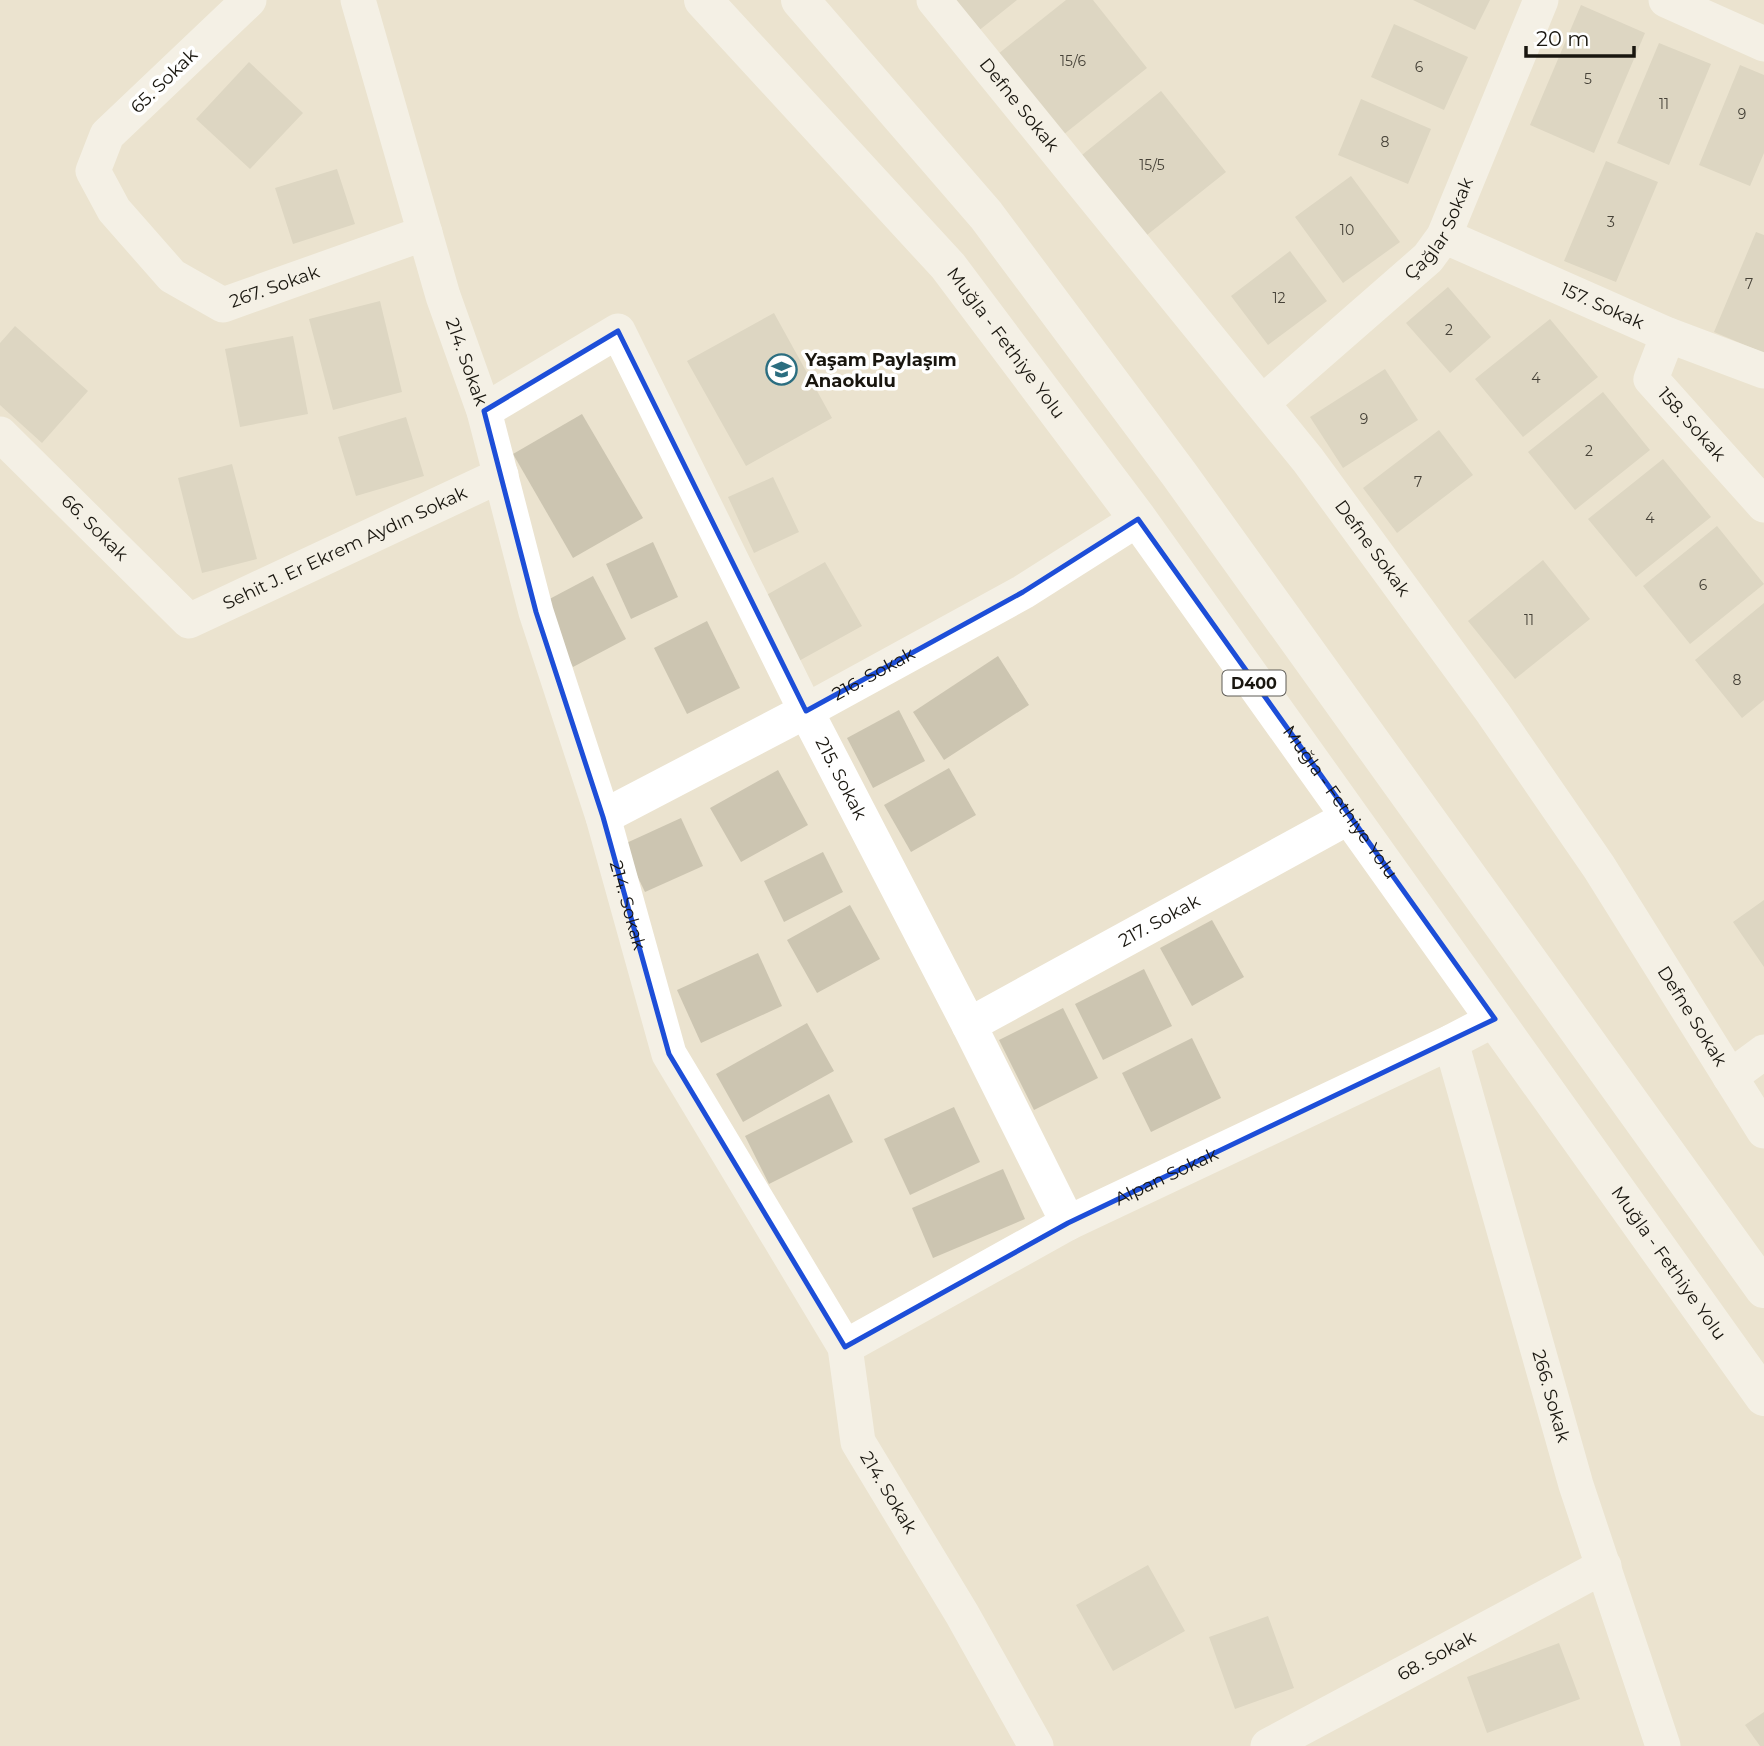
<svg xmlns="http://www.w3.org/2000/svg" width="1764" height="1746" font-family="Montserrat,sans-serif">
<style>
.building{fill:#ccc5b1}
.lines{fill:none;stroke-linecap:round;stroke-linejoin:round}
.minor{stroke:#fff;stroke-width:35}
.trunk{stroke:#fff;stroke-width:38}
.marked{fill:none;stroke:#1d4ed8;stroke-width:5;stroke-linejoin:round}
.labels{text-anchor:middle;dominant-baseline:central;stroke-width:7;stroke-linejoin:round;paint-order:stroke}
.number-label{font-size:14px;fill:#464238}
.shield{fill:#fff;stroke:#5e5c57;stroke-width:2}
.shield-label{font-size:16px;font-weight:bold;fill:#19160f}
.street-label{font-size:18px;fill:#19160f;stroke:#fff}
.poi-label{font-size:18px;font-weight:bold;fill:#19160f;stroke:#fff;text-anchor:start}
</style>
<rect width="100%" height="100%" fill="#ebe3cf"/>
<g class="building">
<path d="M951,0H1017L977,32Z"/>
<path d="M1066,0H1093L1147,68L1063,135L998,54Z"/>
<path d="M1413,0H1490L1475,30Z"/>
<path d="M1581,5L1645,33L1594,153L1530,125Z"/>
<path d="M1394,24L1468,57L1444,110L1371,77Z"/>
<path d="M1659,43L1711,64L1669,165L1617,143Z"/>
<path d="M249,62L303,113L250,169L196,119Z"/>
<path d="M1740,65L1764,75V153L1750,186L1699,165Z"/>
<path d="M1161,91L1226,172L1142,239L1077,159Z"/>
<path d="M1361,99L1431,129L1408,184L1338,155Z"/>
<path d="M1606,161L1658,182L1616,282L1564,261Z"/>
<path d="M337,169L355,224L293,244L275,188Z"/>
<path d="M1351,176L1400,242L1343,283L1295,217Z"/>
<path d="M1756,232L1764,235V353L1714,332Z"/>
<path d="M1290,251L1327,301L1268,345L1231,296Z"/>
<path d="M1448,287L1491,337L1450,373L1406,323Z"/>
<path d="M380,301L402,392L333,410L309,319Z"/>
<path d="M774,313L832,418L746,466L687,361Z"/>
<path d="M1550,319L1598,377L1523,437L1475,379Z"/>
<path d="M15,326L88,391L42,443L0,405V343Z"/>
<path d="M293,336L308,414L240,427L225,349Z"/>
<path d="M1385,369L1418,420L1343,468L1310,417Z"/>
<path d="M1603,392L1650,450L1575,510L1528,452Z"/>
<path d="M582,414L643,518L573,558L513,454Z"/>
<path d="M406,417L424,476L356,496L338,437Z"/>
<path d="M1439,430L1473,475L1397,533L1363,488Z"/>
<path d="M1663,459L1711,517L1636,577L1588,519Z"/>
<path d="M232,464L257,559L202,573L178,478Z"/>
<path d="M773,477L799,532L754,553L728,497Z"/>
<path d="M1717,526L1764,584L1690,644L1643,586Z"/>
<path d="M653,542L678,597L631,619L606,564Z"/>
<path d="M1543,560L1590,619L1515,679L1468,621Z"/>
<path d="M825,562L862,626L797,662L761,598Z"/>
<path d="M593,576L626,639L573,667L540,604Z"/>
<path d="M1764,603V700L1742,718L1695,660Z"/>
<path d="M707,621L740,688L687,714L654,648Z"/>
<path d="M998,656L1029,705L944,760L913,712Z"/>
<path d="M899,710L925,761L873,788L847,738Z"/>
<path d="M949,768L976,815L911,852L884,805Z"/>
<path d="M778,770L808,825L741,862L710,808Z"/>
<path d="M681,818L703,866L645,892L622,845Z"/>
<path d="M823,852L843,892L784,922L764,881Z"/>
<path d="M1764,900V967L1733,922Z"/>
<path d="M850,905L880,959L817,993L787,940Z"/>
<path d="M1212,920L1244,977L1192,1006L1160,948Z"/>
<path d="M758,953L782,1006L701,1043L677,990Z"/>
<path d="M1144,969L1172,1026L1103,1060L1075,1004Z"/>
<path d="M1063,1008L1098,1078L1034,1110L999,1040Z"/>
<path d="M807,1023L834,1071L743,1122L716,1074Z"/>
<path d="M1192,1038L1221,1098L1151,1132L1122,1073Z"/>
<path d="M829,1094L853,1142L769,1184L745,1136Z"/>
<path d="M954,1107L980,1162L910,1195L884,1139Z"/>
<path d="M1003,1169L1025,1219L933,1258L912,1208Z"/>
<path d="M1148,1565L1185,1631L1113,1671L1076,1605Z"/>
<path d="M1268,1616L1294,1688L1235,1709L1209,1637Z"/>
<path d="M1559,1643L1580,1699L1487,1733L1467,1677Z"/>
<path d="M1764,1712V1746H1760L1745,1725Z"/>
</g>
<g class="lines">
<g class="minor">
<path id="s1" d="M249,0L107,135L93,171L114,210L172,276L223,305L425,233"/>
<path id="s2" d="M358,0L443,296L484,411L536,612L603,817L669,1054L845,1347L858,1442L962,1614L1036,1746"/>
<path id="s3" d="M934,0L1308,460L1493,713L1599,867L1764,1131"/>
<path d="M1666,0L1764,44"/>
<path id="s4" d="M1444,236L1668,335L1764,371"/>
<path id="s5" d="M1668,335L1651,379L1764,505"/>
<path id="s6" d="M1263,402L1428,258L1444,236L1541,0"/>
<path id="s7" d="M484,411L618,331L806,711L969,1025L1068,1223"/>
<path id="s8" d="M0,434L189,621L501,475"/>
<path id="s9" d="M603,817L806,711L1023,592L1138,519"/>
<path id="s10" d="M969,1025L1349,817"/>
<path id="s11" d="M1451,1042L1576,1485L1663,1746"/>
<path d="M1730,1077L1764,1052"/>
<path id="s12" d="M845,1347L1068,1223L1451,1042L1495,1019"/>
<path id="s13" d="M1268,1746L1604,1566"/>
</g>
<g class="trunk">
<path id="s14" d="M703,0L948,266L1138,519L1764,1397"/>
<path d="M800,0L986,215L1179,474L1764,1289"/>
</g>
</g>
<path d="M0 0H1764V1746H0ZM618,331L806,711L1023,592L1138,519L1495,1019L1068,1223L845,1347L669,1054L603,817L536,612L484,411Z" fill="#ebe3cf" fill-opacity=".55" fill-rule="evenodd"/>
<path class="marked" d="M618,331L806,711L1023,592L1138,519L1495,1019L1068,1223L845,1347L669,1054L603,817L536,612L484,411Z"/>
<defs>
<symbol id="school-ring" viewBox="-11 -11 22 22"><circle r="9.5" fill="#fff" stroke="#2b6e80" stroke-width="1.5"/><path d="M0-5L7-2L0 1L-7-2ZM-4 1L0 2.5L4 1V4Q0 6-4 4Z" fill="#2b6e80"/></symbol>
</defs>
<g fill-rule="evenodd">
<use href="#school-ring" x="764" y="352" width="35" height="35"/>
</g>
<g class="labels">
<g class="number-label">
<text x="1073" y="61">15/6</text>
<text x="1419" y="67">6</text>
<text x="1588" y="79">5</text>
<text x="1664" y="104">11</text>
<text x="1742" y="114">9</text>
<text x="1385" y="142">8</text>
<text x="1152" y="165">15/5</text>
<text x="1611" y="222">3</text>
<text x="1347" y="230">10</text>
<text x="1749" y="284">7</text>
<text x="1279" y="298">12</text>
<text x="1449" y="330">2</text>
<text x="1536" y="378">4</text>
<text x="1364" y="419">9</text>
<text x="1589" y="451">2</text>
<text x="1418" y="482">7</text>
<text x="1650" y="518">4</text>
<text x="1703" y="585">6</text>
<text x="1529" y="620">11</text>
<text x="1737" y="680">8</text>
</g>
<rect class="shield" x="1222.5" y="670.5" width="63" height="25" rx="5"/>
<g class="shield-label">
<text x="1254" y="683">D400</text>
</g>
<g class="street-label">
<text transform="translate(164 81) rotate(-44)">65. Sokak</text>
<text stroke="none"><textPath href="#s3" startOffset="135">Defne Sokak</textPath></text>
<text stroke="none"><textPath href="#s6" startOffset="250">Çağlar Sokak</textPath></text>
<text stroke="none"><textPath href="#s1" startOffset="480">267. Sokak</textPath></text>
<text stroke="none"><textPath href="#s4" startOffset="173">157. Sokak</textPath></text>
<text stroke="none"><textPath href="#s14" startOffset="458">Muğla - Fethiye Yolu</textPath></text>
<text stroke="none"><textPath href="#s2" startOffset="378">214. Sokak</textPath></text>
<text stroke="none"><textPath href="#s5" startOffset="108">158. Sokak</textPath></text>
<text stroke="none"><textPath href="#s8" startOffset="133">66. Sokak</textPath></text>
<text stroke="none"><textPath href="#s8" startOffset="438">Sehit J. Er Ekrem Aydın Sokak</textPath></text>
<text stroke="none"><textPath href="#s3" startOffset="702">Defne Sokak</textPath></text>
<text stroke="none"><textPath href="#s9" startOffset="306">216. Sokak</textPath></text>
<text stroke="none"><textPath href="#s7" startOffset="656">215. Sokak</textPath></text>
<text stroke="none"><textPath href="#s14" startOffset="1026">Muğla - Fethiye Yolu</textPath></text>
<text stroke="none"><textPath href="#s2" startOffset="945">214. Sokak</textPath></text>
<text stroke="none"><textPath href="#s10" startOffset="217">217. Sokak</textPath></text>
<text stroke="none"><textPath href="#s3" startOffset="1269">Defne Sokak</textPath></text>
<text stroke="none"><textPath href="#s12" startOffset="364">Alpan Sokak</textPath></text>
<text stroke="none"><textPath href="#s14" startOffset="1592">Muğla - Fethiye Yolu</textPath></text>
<text stroke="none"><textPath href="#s11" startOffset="368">266. Sokak</textPath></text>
<text stroke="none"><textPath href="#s2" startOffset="1596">214. Sokak</textPath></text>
<text stroke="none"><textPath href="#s13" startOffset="191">68. Sokak</textPath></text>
</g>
<g class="poi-label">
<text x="805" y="360">Yaşam Paylaşım<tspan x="805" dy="21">Anaokulu</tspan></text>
</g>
</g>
<path d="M1526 46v10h108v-10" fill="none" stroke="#19160f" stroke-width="3.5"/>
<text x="1536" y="46" font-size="21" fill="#19160f" stroke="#ffffff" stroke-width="5" paint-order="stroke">20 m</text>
</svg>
